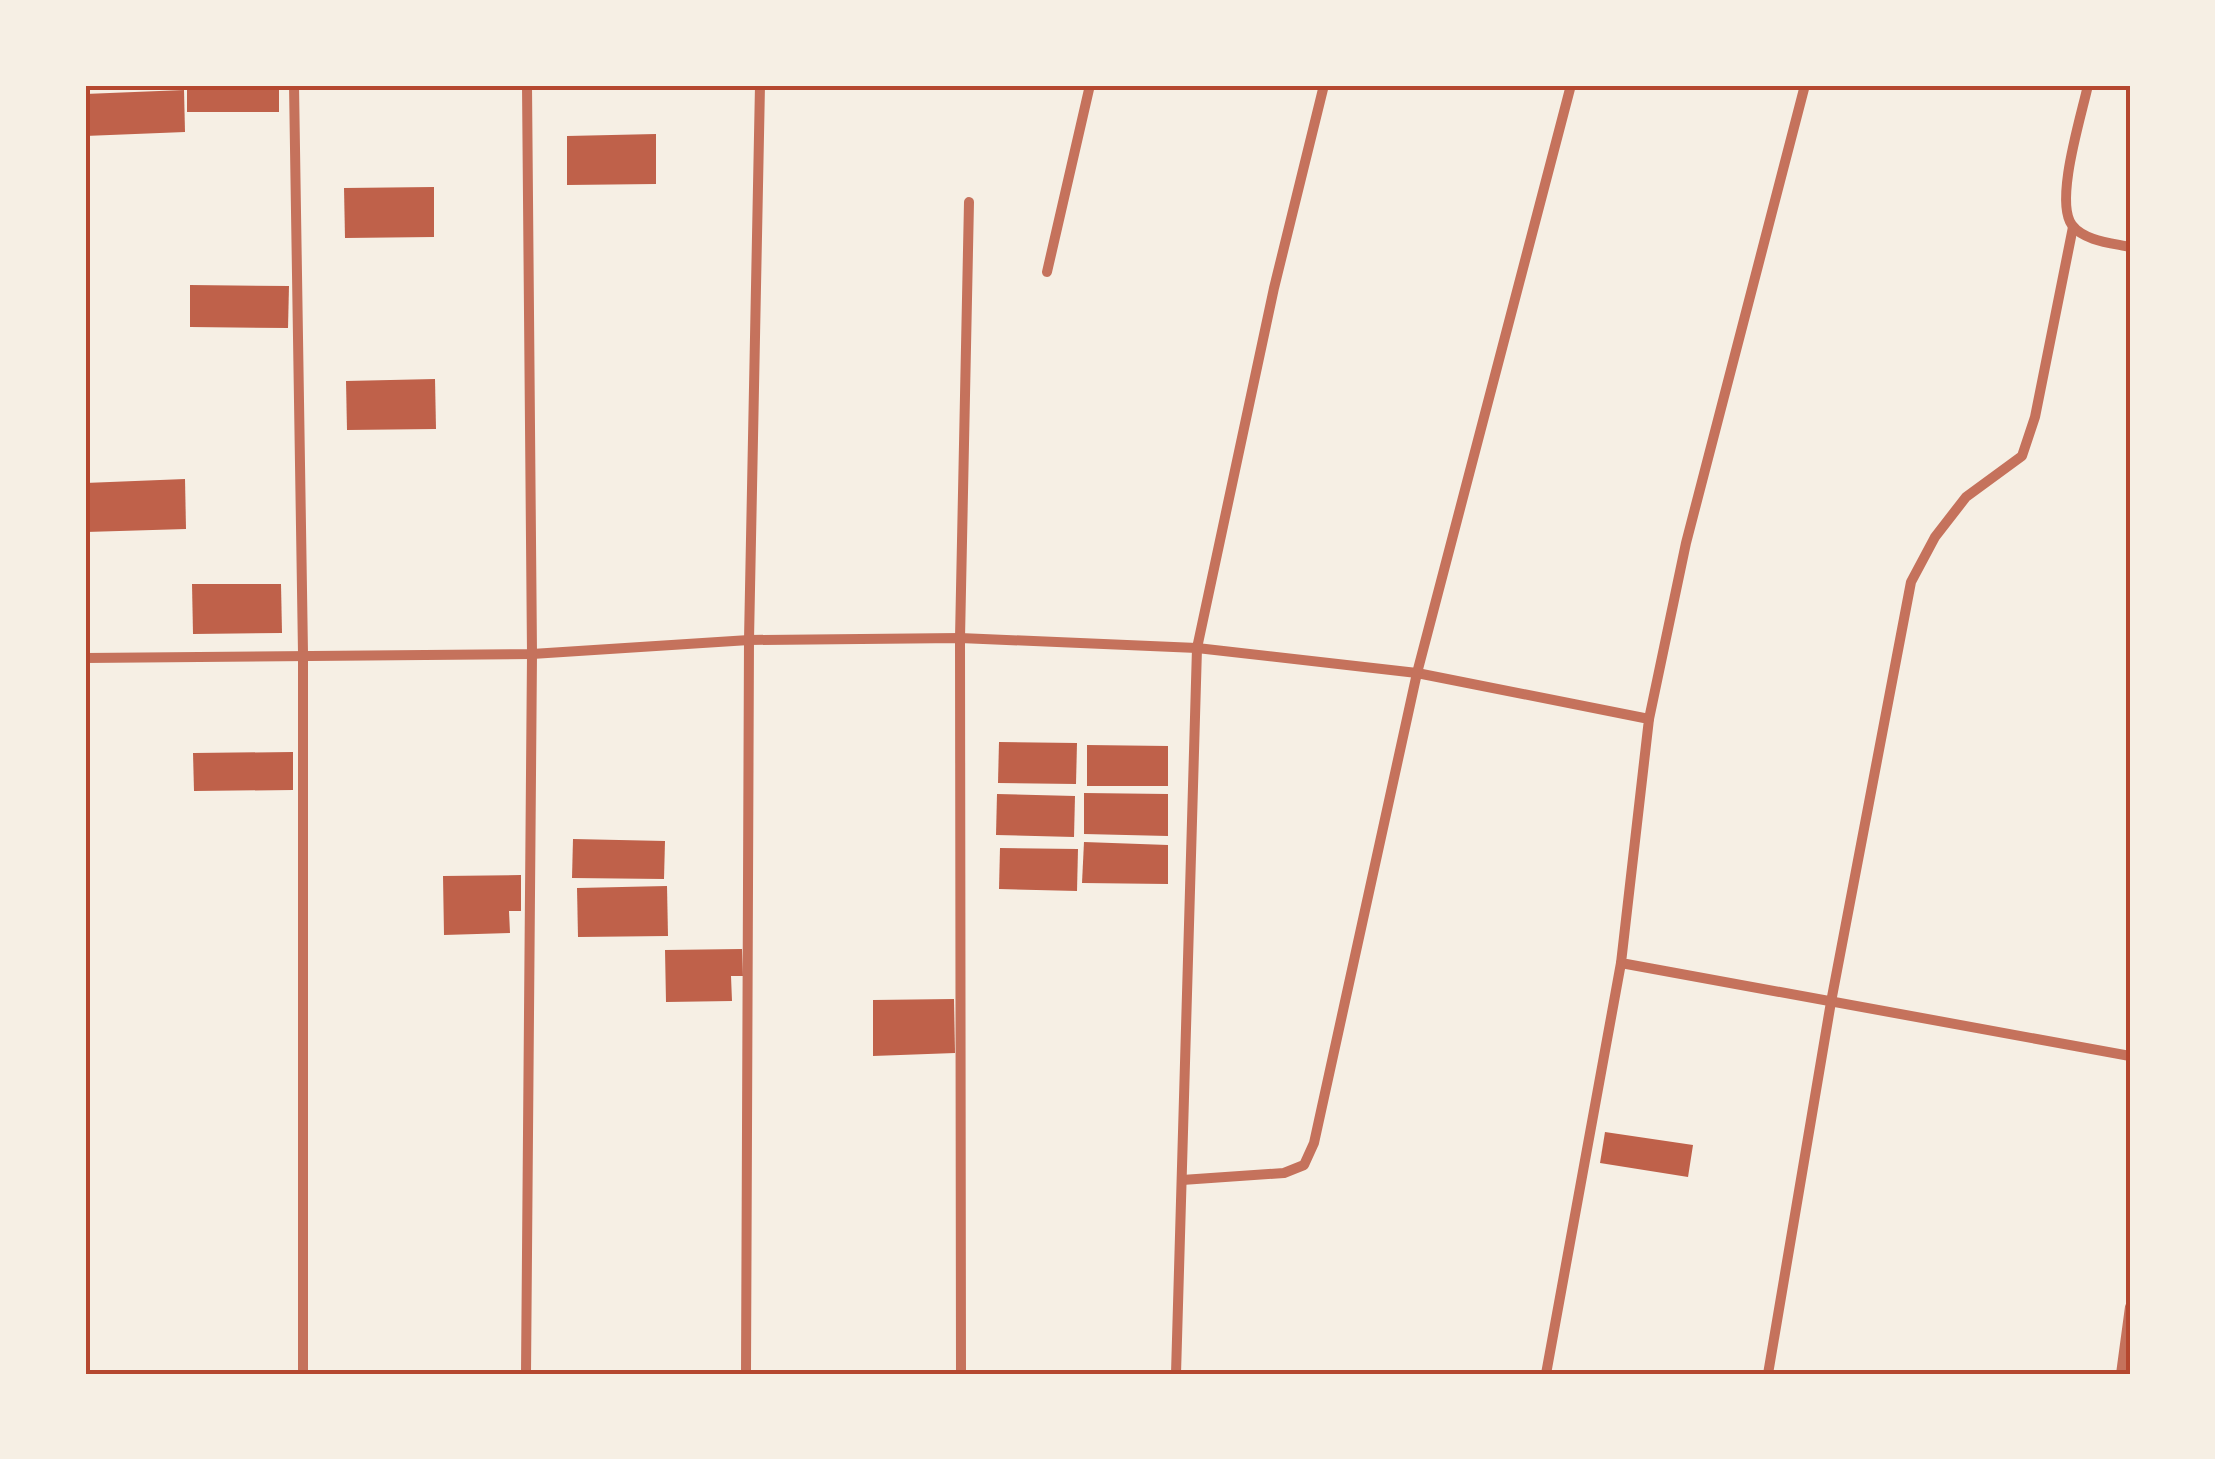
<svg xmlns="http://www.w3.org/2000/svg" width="2215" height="1459" font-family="'Alegreya Sans',sans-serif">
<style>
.building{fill:#bf614a}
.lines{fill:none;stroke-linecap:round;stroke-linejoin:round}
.minor{stroke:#c5725c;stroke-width:10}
.neatline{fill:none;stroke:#b5482f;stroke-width:4}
</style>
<rect width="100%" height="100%" fill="#f6efe4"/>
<g class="building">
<rect x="187" y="85" width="92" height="27"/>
<path d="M184,90L185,132L85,136V94Z"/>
<path d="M656,134V184L567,185V136Z"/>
<path d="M434,187V237L345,238L344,188Z"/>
<path d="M190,285L289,286L288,328L190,327Z"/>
<path d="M435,379L436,429L347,430L346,381Z"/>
<path d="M185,479L186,529L86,532L85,483Z"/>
<path d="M192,584H281L282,633L193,634Z"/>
<path d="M999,742L1077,743L1076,784L998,783Z"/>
<path d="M1087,745L1168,746V786H1087Z"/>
<path d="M293,752V790L194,791L193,753Z"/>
<path d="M1084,793L1168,794V836L1084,834Z"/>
<path d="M997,794L1075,796L1074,837L996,835Z"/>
<path d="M573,839L665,841L664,879L572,878Z"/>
<path d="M1084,842L1168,845V884L1082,883Z"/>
<path d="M1000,848L1078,849L1077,891L999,889Z"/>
<path d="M521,875V911H509L510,933L444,935L443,876Z"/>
<path d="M667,886L668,936L578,937L577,888Z"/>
<path d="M742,949L743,976H731L732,1001L666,1002L665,950Z"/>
<path d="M954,999L955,1053L873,1056V1000Z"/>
<path d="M1605,1132L1693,1145L1688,1177L1600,1163Z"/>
</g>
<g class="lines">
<g class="minor">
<path d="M294,85L303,653V1374"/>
<path d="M2088,85C2082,114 2054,201 2072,225C2084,241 2112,243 2130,247"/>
<path d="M1047,272L1090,85"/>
<path d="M85,658L532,654L749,640L960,638L1197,648L1417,673L1649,719L1621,963L2130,1056"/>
<path d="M1649,719L1686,543L1805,85"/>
<path d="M1182,1180L1284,1173L1304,1165L1314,1143L1417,673L1571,85"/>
<path d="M526,1374L532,654L527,85"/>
<path d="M746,1374L749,640L760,85"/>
<path d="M961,1374L960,638L969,202"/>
<path d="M1176,1374L1197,648L1274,288L1324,85"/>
<path d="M1546,1374L1621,963"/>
<path d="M1768,1374L1831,1002L1911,582L1935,537L1966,497L2022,456L2035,417L2073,227"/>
<path d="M2121,1374L2130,1307"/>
</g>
</g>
<rect width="2215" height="1459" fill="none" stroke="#f6efe4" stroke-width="175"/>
<rect x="88" y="88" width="2040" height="1284" class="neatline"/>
</svg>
